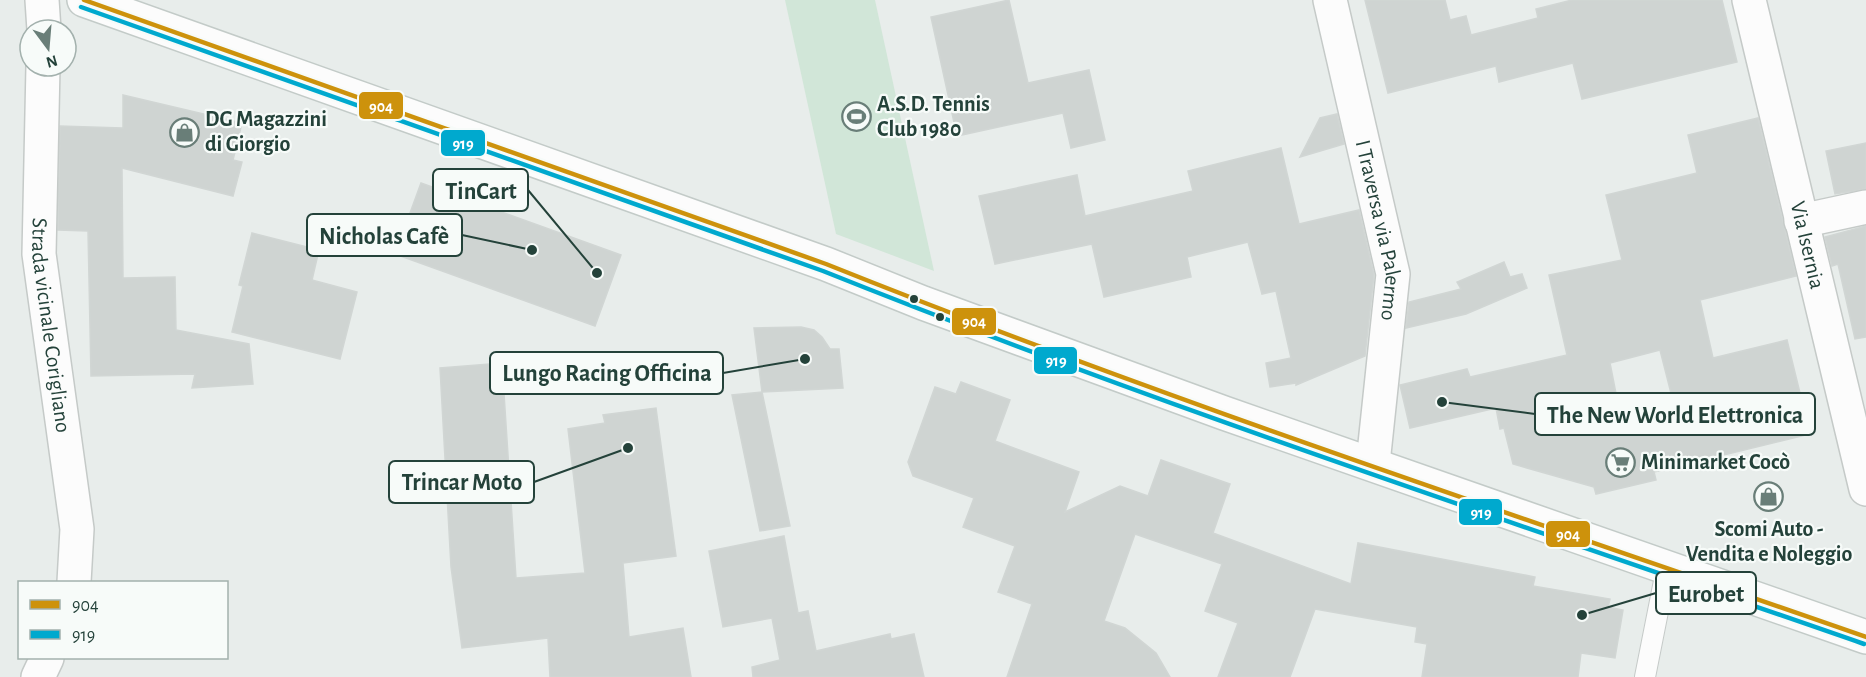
<svg xmlns="http://www.w3.org/2000/svg" width="1866" height="677" font-family="'Alegreya Sans',sans-serif">
<style>
.green{fill:#d1e6d8}
.building{fill:#cfd4d2;stroke:#d1d6d4;stroke-width:1.5;fill-rule:evenodd}
.lines{fill:none;stroke-linecap:round;stroke-linejoin:round}
.service-casing{stroke:#c5cac8;stroke-width:22}
.minor-casing{stroke:#c5cac8;stroke-width:36}
.secondary-casing{stroke:#c3cbc8;stroke-width:36}
.service{stroke:#fcfcfc;stroke-width:20}
.minor{stroke:#fcfcfc;stroke-width:33}
.secondary{stroke:#fcfcfc;stroke-width:33}
.bus-1-casing{stroke:#f7fbf9;stroke-width:9}
.bus-2-casing{stroke:#f7fbf9;stroke-width:9}
.bus-1{stroke:#cd920c;stroke-width:4.5}
.bus-2{stroke:#00a9ce;stroke-width:4.5}
.bus-dot{fill:#24423a;stroke:#f7fbf9;stroke-width:2}
.labels{text-anchor:middle;dominant-baseline:central;stroke-width:4.5;stroke-linejoin:round;paint-order:stroke}
.poi-label{font-size:22px;font-weight:bold;fill:#24423a;stroke:#f7fbf9;text-anchor:start}
.street-label{font-size:22px;fill:#24423a;stroke:#f7fbf9}
.leader{fill:none;stroke:#24423a;stroke-width:2}
.callout-dot{fill:#24423a;stroke:#f7fbf9;stroke-width:2}
.callout{fill:#f7fbf9;stroke:#24423a;stroke-width:2}
.callout-label{font-size:24px;text-anchor:middle;font-weight:bold;fill:#24423a}
.line-badge{stroke:#f7fbf9;stroke-width:2}
.badge-label{font-size:16px;text-anchor:middle;font-weight:bold;fill:#fff}
</style>
<rect width="100%" height="100%" fill="#e8edeb"/>
<path class="green" d="M785,0H875L934,271L836,234Z"/>
<g class="building">
<path d="M1009,0L1028,83L1089,70L1105,140L1071,148L1063,113L957,136L931,17Z"/>
<path d="M1365,0H1445L1450,20L1466,16L1471,35L1538,18L1536,9L1572,0H1722L1737,62L1582,99L1573,63L1499,82L1496,66L1388,93Z"/>
<path d="M123,95L242,123L233,160L242,162L233,196L122,168L123,278L175,277L176,330L249,344L253,384L192,388L195,374L91,376L88,231L58,230L60,126L123,128Z"/>
<path d="M1337,114L1344,144L1300,157L1320,118Z"/>
<path d="M1758,118L1796,276L1700,300L1713,358L1787,340L1810,434L1654,472L1656,480L1596,494L1594,487L1513,464L1504,428L1500,429L1496,408L1410,428L1400,385L1467,369L1470,377L1567,355L1549,275L1622,260L1606,195L1697,173L1688,135ZM1660,350L1673,401L1620,414L1610,363Z"/>
<path d="M1866,143V189L1835,194L1826,151Z"/>
<path d="M1281,148L1299,224L1359,210L1374,275L1365,356L1296,385V383L1270,387L1266,363L1291,358L1276,291L1262,294L1248,242L1187,257L1191,277L1104,297L1092,244L995,264L979,196L1077,175L1085,216L1193,191L1188,171Z"/>
<path d="M421,183L621,255L595,326L395,254Z"/>
<path d="M1866,226V337L1855,339L1838,264L1832,266L1825,237Z"/>
<path d="M252,233L319,250L312,280L357,292L340,359L232,332L243,286L239,285Z"/>
<path d="M1504,262L1510,277L1522,274L1527,288L1466,314L1406,328L1409,302L1461,289L1457,282Z"/>
<path d="M801,327L814,330L822,337L830,349H839L843,388L762,392L754,328Z"/>
<path d="M502,363L516,578L585,573L568,429L605,423L603,415L656,408L676,556L623,563L629,637L683,628L691,677H550L548,638L462,648L451,567L440,368Z"/>
<path d="M961,382L1010,400L995,441L1079,472L1065,512L1120,486L1148,496L1161,460L1230,484L1213,533L1351,584L1358,543L1535,577L1533,586L1610,599L1608,607L1623,610L1615,658L1581,653L1578,677H1422L1427,644L1415,642L1417,627L1315,609L1290,677H1218L1238,623L1205,611L1222,564L1135,534L1104,621L1125,628L1156,653L1170,677H1007L1032,604L998,592L1015,546L963,527L974,498L913,476L908,462L935,387L956,394Z"/>
<path d="M762,392L790,526L760,531L732,395Z"/>
<path d="M784,536L798,613L808,611L816,651L890,634L891,639L914,634L924,677H753L752,667L780,660L772,618L723,627L709,551Z"/>
</g>
<g class="lines">
<defs>
<path id="service" d="M1645,677L1667,566"/>
<g id="minor">
<path d="M42,0L44,30"/>
<path id="s1" d="M1330,0L1393,274L1373,463"/>
<path id="s2" d="M1749,0L1866,489"/>
<path id="s3" d="M43,66L39,254L77,529L74,582"/>
<path d="M1801,221L1866,207"/>
<path d="M38,677L47,658"/>
</g>
<path id="secondary" d="M84,0L826,264L923,303L1224,413L1866,637"/>
</defs>
<use href="#service" class="service-casing"/>
<use href="#minor" class="minor-casing"/>
<use href="#secondary" class="secondary-casing"/>
<use href="#service" class="service"/>
<use href="#minor" class="minor"/>
<use href="#secondary" class="secondary"/>
<defs>
<path id="bus-1" d="M84,0L826,264C1168,401 1519,516 1866,637"/>
<path id="bus-2" d="M81,7L823,271C1165,408 1516,523 1864,644"/>
</defs>
<use href="#bus-1" class="bus-1-casing"/>
<use href="#bus-2" class="bus-2-casing"/>
<use href="#bus-1" class="bus-1"/>
<use href="#bus-2" class="bus-2"/>
</g>
<defs>
<symbol id="stadium-ring" viewBox="-11 -11 22 22"><circle r="9.5" fill="#f7fbf9" stroke="#697e78" stroke-width="1.5"/><path d="M0-5a6.5 5 0 1 0 0 10a6.5 5 0 1 0 0-10ZM-3.5-1.8h7v3.6h-7Z" fill="#697e78"/></symbol>
<symbol id="shop-ring" viewBox="-11 -11 22 22"><circle r="9.5" fill="#f7fbf9" stroke="#697e78" stroke-width="1.5"/><path d="M-5-2.5h2.3a2.7 3.5 0 0 1 5.4 0H5L5.5 6h-11ZM-1.5-2.5h3a1.5 2.3 0 0 0-3 0Z" fill="#697e78"/></symbol>
<symbol id="supermarket-ring" viewBox="-11 -11 22 22"><circle r="9.5" fill="#f7fbf9" stroke="#697e78" stroke-width="1.5"/><path d="M-6-5.5h2.5l.6 2H6L4.5 2H-2.5L-4.4-4H-6ZM-1.5 3.2a1.3 1.3 0 1 0 .1 0ZM3 3.2a1.3 1.3 0 1 0 .1 0Z" fill="#697e78"/></symbol>
</defs>
<g fill-rule="evenodd">
<use href="#stadium-ring" x="840" y="100" width="33" height="33"/>
<use href="#shop-ring" x="168" y="116" width="33" height="33"/>
<use href="#supermarket-ring" x="1604" y="446" width="33" height="33"/>
<use href="#shop-ring" x="1752" y="480" width="33" height="33"/>
</g>
<g class="bus-dot">
<circle cx="914" cy="299" r="5"/>
<circle cx="940" cy="317" r="5"/>
</g>
<g class="labels">
<g class="poi-label">
<text x="877" y="104">A.S.D. Tennis<tspan x="877" dy="25">Club 1980</tspan></text>
<text x="205" y="119">DG Magazzini<tspan x="205" dy="25">di Giorgio</tspan></text>
<text x="1641" y="462">Minimarket Cocò</text>
<text x="1769" y="529" text-anchor="middle">Scomi Auto -<tspan x="1769" dy="25">Vendita e Noleggio</tspan></text>
</g>
<g class="street-label">
<text stroke="none"><textPath href="#s1" startOffset="236">I Traversa via Palermo</textPath></text>
<text stroke="none"><textPath href="#s2" startOffset="252">Via Isernia</textPath></text>
<text stroke="none"><textPath href="#s3" startOffset="260">Strada vicinale Corigliano</textPath></text>
</g>
</g>
<path class="leader" d="M597 273L528 190M532 250L462 235M805 359L723 373M1442 402L1535 414M628 448L534 482M1582 615L1656 593"/>
<g class="callout-dot">
<circle cx="597" cy="273" r="6"/>
<circle cx="532" cy="250" r="6"/>
<circle cx="805" cy="359" r="6"/>
<circle cx="1442" cy="402" r="6"/>
<circle cx="628" cy="448" r="6"/>
<circle cx="1582" cy="615" r="6"/>
</g>
<g class="callout">
<rect x="433" y="169" width="95" height="42" rx="6"/>
<rect x="307" y="214" width="155" height="42" rx="6"/>
<rect x="490" y="352" width="233" height="42" rx="6"/>
<rect x="1535" y="393" width="280" height="42" rx="6"/>
<rect x="389" y="461" width="145" height="42" rx="6"/>
<rect x="1656" y="572" width="100" height="42" rx="6"/>
</g>
<g class="callout-label">
<text x="481" y="199">TinCart</text>
<text x="384" y="244">Nicholas Cafè</text>
<text x="607" y="381">Lungo Racing Officina</text>
<text x="1675" y="423">The New World Elettronica</text>
<text x="462" y="490">Trincar Moto</text>
<text x="1706" y="602">Eurobet</text>
</g>
<g class="line-badge">
<rect x="358" y="91" width="46" height="29" rx="6" fill="#cd920c"/>
<rect x="440" y="129" width="46" height="28" rx="6" fill="#00a9ce"/>
<rect x="951" y="307" width="46" height="29" rx="6" fill="#cd920c"/>
<rect x="1033" y="346" width="45" height="29" rx="6" fill="#00a9ce"/>
<rect x="1458" y="498" width="45" height="28" rx="6" fill="#00a9ce"/>
<rect x="1545" y="520" width="46" height="28" rx="6" fill="#cd920c"/>
</g>
<g class="badge-label">
<text x="381" y="112">904</text>
<text x="463" y="149">919</text>
<text x="974" y="327">904</text>
<text x="1056" y="366">919</text>
<text x="1481" y="518">919</text>
<text x="1568" y="540">904</text>
</g>
<rect x="18" y="581" width="210" height="78" fill="#f7fbf9" stroke="#a3b1ad" stroke-width="1.5"/>
<rect x="30" y="600" width="30" height="9" fill="#cd920c" stroke="#a3b1ad" stroke-width="1.5"/>
<text x="72" y="611" font-size="18" fill="#24423a">904</text>
<rect x="30" y="630" width="30" height="9" fill="#00a9ce" stroke="#a3b1ad" stroke-width="1.5"/>
<text x="72" y="641" font-size="18" fill="#24423a">919</text>
<g transform="translate(48 48) rotate(164)"><circle r="28" fill="#f7fbf9" stroke="#a3b1ad" stroke-width="1.5"/>
<path d="M0-4.5L10 22L0 15L-10 22Z" fill="#697e78"/>
<text y="-9" font-size="16" font-weight="bold" text-anchor="middle" fill="#24423a">N</text>
</g>
</svg>
